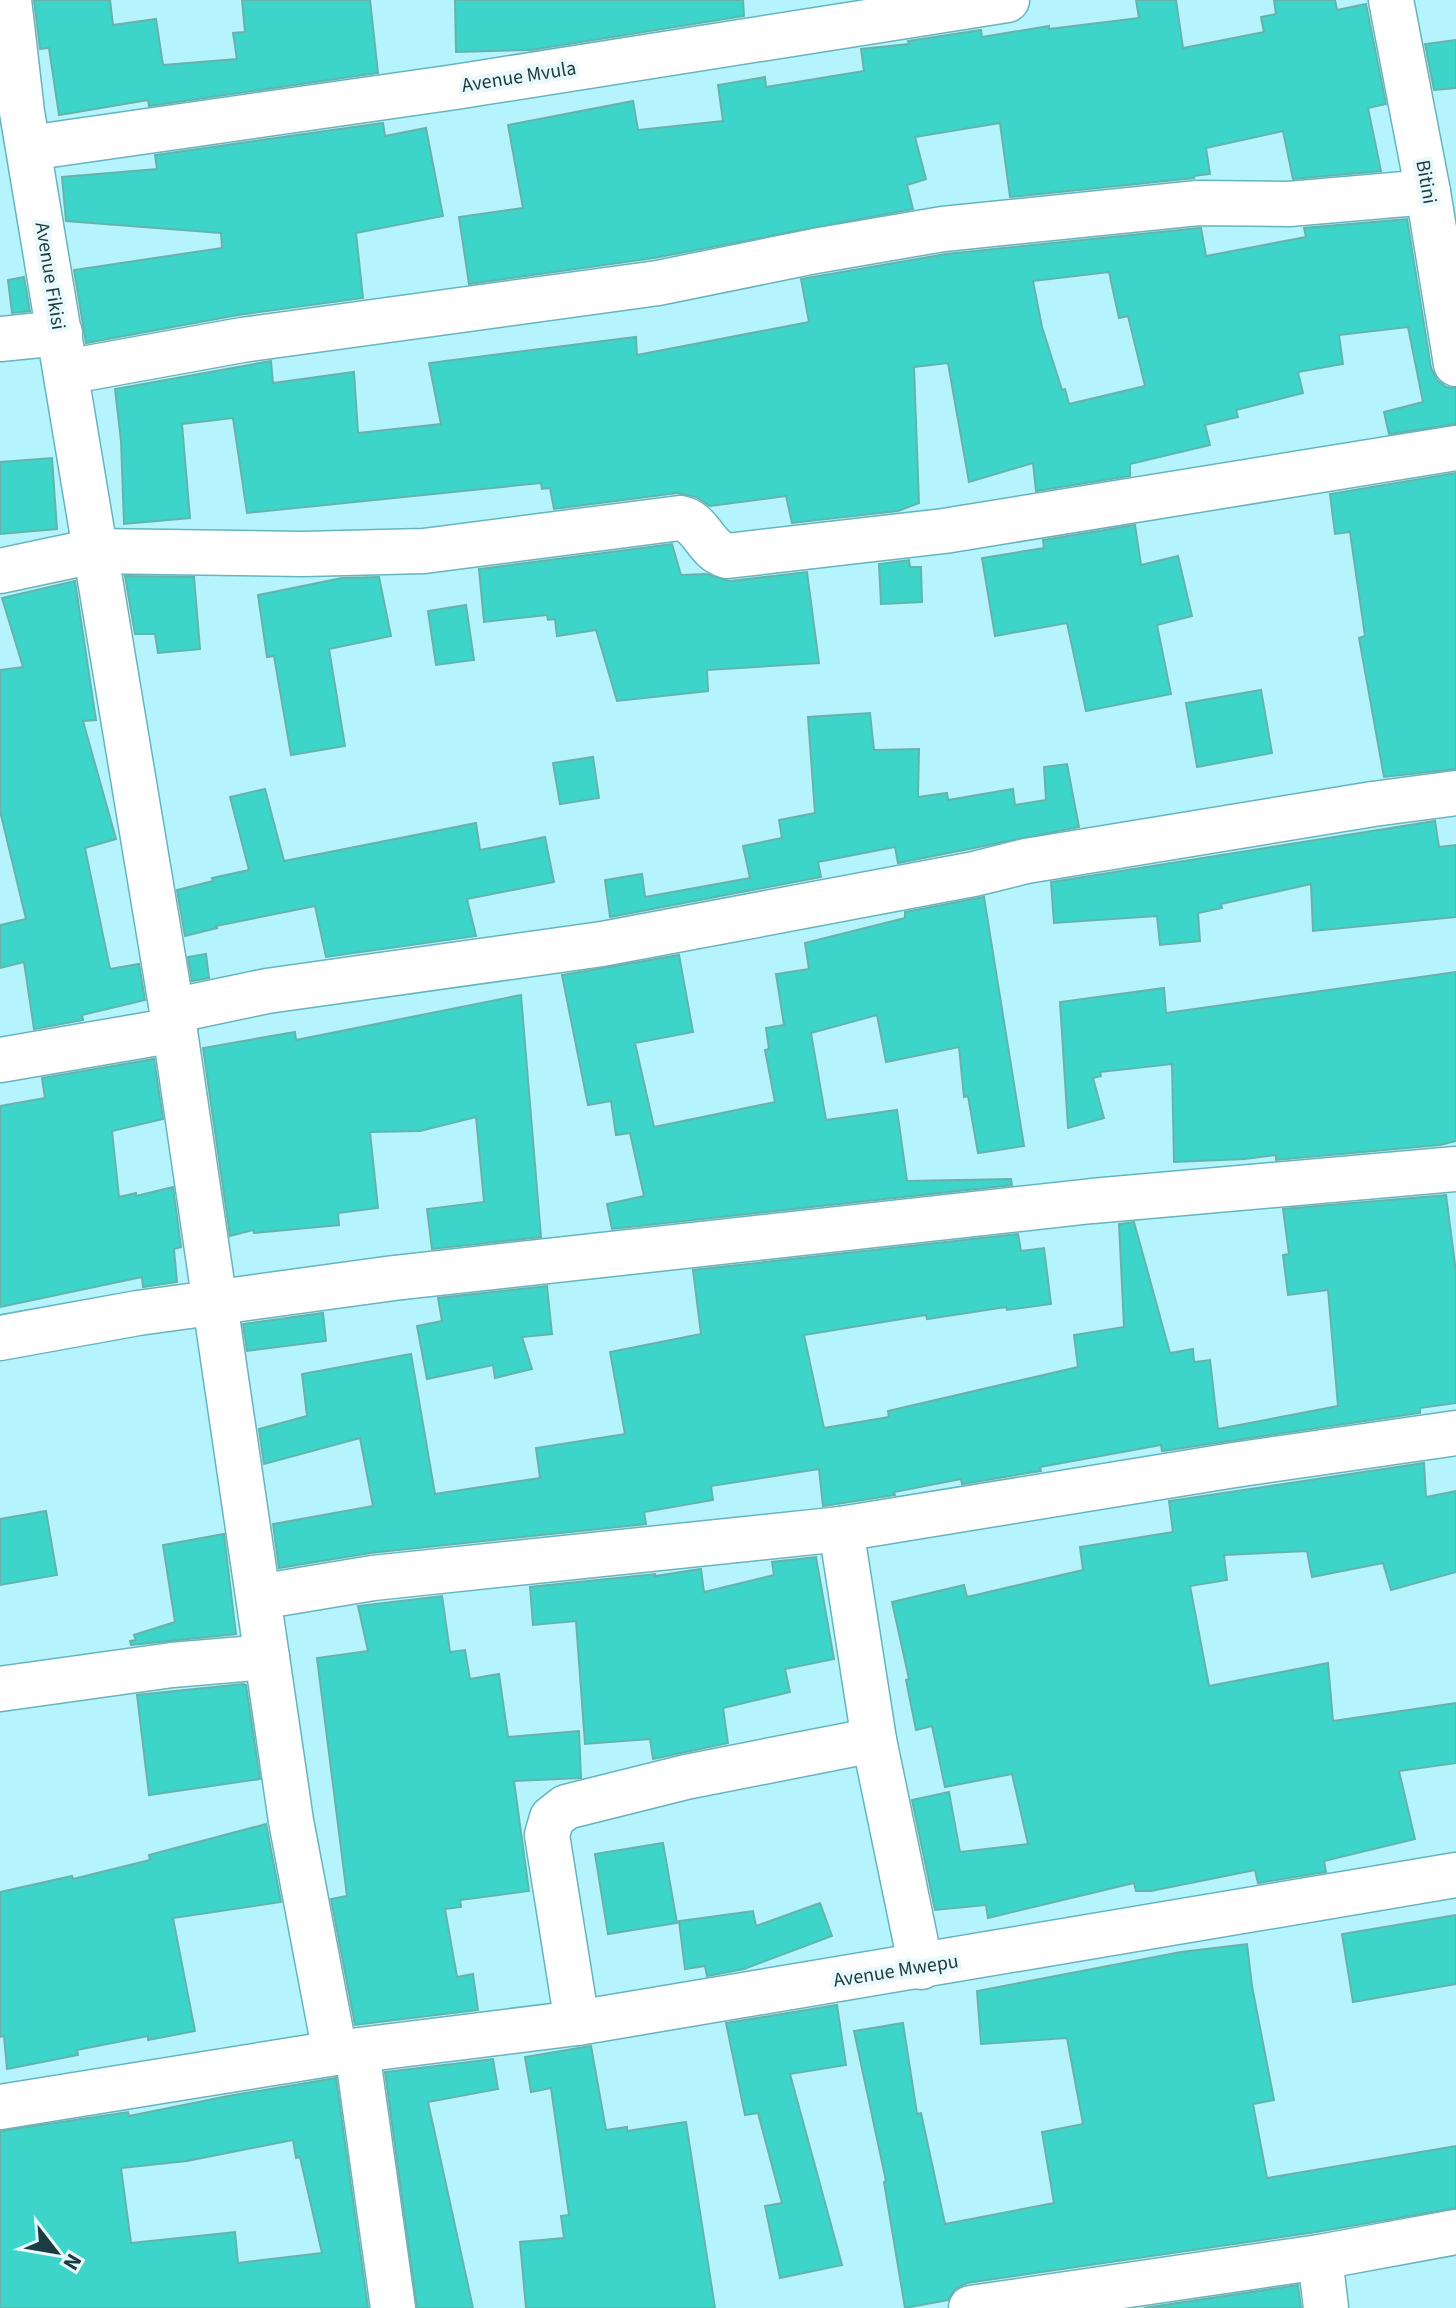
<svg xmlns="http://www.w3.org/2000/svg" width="1456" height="2308" font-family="'Source Sans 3',sans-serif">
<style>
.building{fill:#3dd5c9;stroke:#65b3ab;stroke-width:2;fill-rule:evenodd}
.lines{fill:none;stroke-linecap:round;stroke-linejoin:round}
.minor-casing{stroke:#66b4bf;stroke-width:47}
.minor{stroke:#fff;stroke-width:44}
.labels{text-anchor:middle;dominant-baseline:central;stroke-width:8;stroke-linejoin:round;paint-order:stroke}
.street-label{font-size:20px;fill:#1b3d41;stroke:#e9f8fa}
</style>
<rect width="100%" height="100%" fill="#b6f4fd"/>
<g class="building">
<path d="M34,0H110L113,25L156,19L163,65L237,59L233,33L245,32L242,0H370L378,73L149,106L148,100L59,115L49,48L40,49Z"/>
<path d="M455,0H743L744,16L531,50L456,52Z"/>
<path d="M1136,0H1176L1183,48L1264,32L1261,17L1276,14L1274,0H1335L1337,10L1366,4L1386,104L1368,108L1381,171L1293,179L1283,131L1206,148L1210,174L1194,176V178L1010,197L1000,123L915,137L926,179L907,185L913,209L654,258L469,284L459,217L523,208L508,125L633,101L638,130L723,121L718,85L765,77L766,87L864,71L861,49L909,44L908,41L981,30L982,37L1049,26V29L1139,18Z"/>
<path d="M1456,40V88L1434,90L1425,44Z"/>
<path d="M383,123L385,136L426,128L443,216L356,233L363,298L238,315L86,343L74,270L222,248L221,233L66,221L62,177L157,169L155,155Z"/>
<path d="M1407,219L1431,368L1437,380L1446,387L1456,388V424L1389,434L1384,412L1423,402L1408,327L1339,335L1343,364L1298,372L1303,393L1236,410L1238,417L1205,425L1210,445L1130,464V476L1036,491L1033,463L969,482L948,363L914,367L919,503L898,511L792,523L786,496L710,506L696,497L677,493L554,509L550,488L542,489L541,483L247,513L233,418L182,424L190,518L124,524L121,441L115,389L271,361L273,383L354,372L358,433L441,424L429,363L636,337L637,355L809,322L801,279L946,254L1199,228H1201L1206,256L1306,237L1304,228ZM1109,272L1119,318L1128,316L1145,386L1069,404L1065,389L1062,390L1042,327L1033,281Z"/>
<path d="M24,277L30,311L12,313L8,280Z"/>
<path d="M52,458L57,529L0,534V462Z"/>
<path d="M1456,473V769L1384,777L1359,638L1365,636L1350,532L1335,534L1330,494Z"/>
<path d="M1135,525L1141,565L1178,556L1192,616L1157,625L1171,694L1086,711L1067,623L995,636L982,558L1044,548L1043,540Z"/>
<path d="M672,544L681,575L706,574L730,581L807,572L819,663L707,670L708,691L617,701L596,630L557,636L555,619L548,620L547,615L484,622L479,569Z"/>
<path d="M909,560L910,567H921L922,602L881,604L879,564Z"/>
<path d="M125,576L194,577L200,649L158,653L155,634H135Z"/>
<path d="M379,577L391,636L329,649L345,746L291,755L274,656L267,657L258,595L342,578Z"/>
<path d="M75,581L96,720L83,721L116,839L85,848L110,969L139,964L145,1000L82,1015L83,1020L34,1029L24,962L0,968V925L26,919L0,811V670L23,667L2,598Z"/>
<path d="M466,605L474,660L436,665L428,611Z"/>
<path d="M1261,690L1272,753L1197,767L1186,703Z"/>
<path d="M870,713L874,750L919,749L918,797L947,793L948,800L1013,789L1015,805L1046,800L1044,767L1067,764L1079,827L898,863L895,847L818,862L821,877L610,917L605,880L642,874L645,897L750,878L743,846L782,838L779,820L815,813L808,717Z"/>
<path d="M593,757L599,798L560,804L553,763Z"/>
<path d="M265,789L284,861L476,823L480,850L545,837L554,882L467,899L476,936L326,957L315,906L216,926L217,928L185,936L177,890L213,881L212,878L249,870L230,797Z"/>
<path d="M1435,821L1439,847L1456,845V917L1313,931L1311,884L1221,904L1222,908L1198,913L1200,941L1160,945L1157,916L1054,923L1051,882Z"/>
<path d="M984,897L1024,1146L978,1153L968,1096L964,1097L959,1047L886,1062L877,1015L811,1033L826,1120L897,1110L907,1181L1011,1179L1012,1185L612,1229L607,1204L644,1196L630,1133L616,1135L611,1101L588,1105L562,975L679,955L693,1032L635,1043L654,1127L775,1102L765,1050L769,1049L766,1028L784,1025L776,974L809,969L805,943L905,918V912Z"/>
<path d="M206,954L209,978L192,981L188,957Z"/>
<path d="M1456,972V1141L1440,1145L1276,1160V1155L1245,1159L1174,1162L1172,1064L1100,1072L1101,1076L1093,1078L1104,1118L1068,1128L1060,1002L1164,988L1166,1013Z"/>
<path d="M521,995L541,1237L432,1249L427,1209L484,1202L476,1117L420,1131L370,1132L378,1208L338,1213L339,1225L254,1233L253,1230L230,1236L203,1048L295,1032L296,1040Z"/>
<path d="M154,1059L163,1119L112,1131L119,1197L136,1193V1196L173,1187L181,1247L174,1249L177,1282L143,1287L142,1277L0,1307V1106L45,1098L42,1078Z"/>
<path d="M1446,1195L1456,1272V1403L1420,1408V1413L1162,1451L1161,1445L1040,1467L1041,1471L1034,1472L962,1484L961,1479L894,1492L895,1495L823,1506L819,1469L711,1486L713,1500L644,1512L646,1524L370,1553L279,1568L273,1524L373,1506L360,1438L264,1464L259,1429L307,1416L302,1374L411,1354L435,1494L540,1478L536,1448L625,1434L610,1352L701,1334L693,1270L1018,1234L1021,1251L1044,1248L1051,1304L1007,1310L1006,1307L927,1319L926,1315L804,1335L824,1428L889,1417L888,1411L1078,1367L1074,1335L1124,1327L1119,1224L1134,1222L1170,1353L1193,1349L1194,1362L1210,1360L1218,1429L1338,1406L1328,1290L1288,1295L1283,1255L1289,1254L1283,1209Z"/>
<path d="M547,1286L552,1334L522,1337L532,1369L495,1378L493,1365L427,1379L417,1326L442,1321L438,1298Z"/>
<path d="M323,1313L326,1341L247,1351L243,1324Z"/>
<path d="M1424,1463L1426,1497L1456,1491V1572L1391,1590L1383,1563L1312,1577L1307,1551L1224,1555L1227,1580L1190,1586L1209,1686L1328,1663L1333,1721L1456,1703V1763L1399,1771L1415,1839L1324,1861L1326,1872L1258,1883L1255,1870L1151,1891H1136L1134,1883L988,1918L986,1905L935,1910L912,1800L949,1792L960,1852L1028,1844L1012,1774L945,1787L932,1726L916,1730L906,1680L909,1679L892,1602L964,1585L967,1597L1083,1570L1080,1547L1173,1532L1169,1501Z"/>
<path d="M46,1511L57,1575L0,1585V1519Z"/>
<path d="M224,1534L236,1634L131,1645L130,1641L136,1640L134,1635L175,1622L163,1545Z"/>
<path d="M816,1557L834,1659L785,1669L790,1692L723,1708L728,1743L653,1759L650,1739L585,1744L576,1621L533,1625L530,1587L655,1574V1576L701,1569L704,1592L774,1575L772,1562Z"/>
<path d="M442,1596L450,1652L465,1650L470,1679L499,1674L508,1737L579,1731L581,1778L514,1781L529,1891L460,1900L461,1907L445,1909L457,1977L473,1974L478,2010L355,2025L331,1899L347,1896L317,1658L368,1651L358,1606Z"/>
<path d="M243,1684L246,1685L260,1779L149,1795L137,1695Z"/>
<path d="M266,1824L281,1902L173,1918L195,2031L148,2040V2036L77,2050L78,2055L7,2069L4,2036L0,2037V1892L72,1876L73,1879L150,1860L149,1855Z"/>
<path d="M663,1843L677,1923L608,1934L595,1854Z"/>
<path d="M820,1903L832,1936L744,1969L707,1976L705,1966L685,1969L679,1921L753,1911L756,1926Z"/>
<path d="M1456,1915V1984L1353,2002L1342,1934Z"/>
<path d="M1247,1944L1252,1986L1274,2100L1253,2104L1267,2178L1456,2146V2208L1316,2232L967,2283L955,2289L948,2300L905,2308L884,2182L886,2181L854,2031L903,2023L917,2114L921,2113L945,2224L1054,2203L1042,2132L1083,2124L1067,2038L981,2044L977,1991L1181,1952Z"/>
<path d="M837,2005L846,2065L790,2074L842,2265L780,2278L765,2206L782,2203L758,2113L745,2115L726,2023Z"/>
<path d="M591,2046L606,2130L627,2127V2131L686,2122L715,2308H526L520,2242L564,2238L561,2216L569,2215L551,2088L531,2092L525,2057Z"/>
<path d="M493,2059L498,2089L428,2102L473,2308H417L385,2072Z"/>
<path d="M336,2078L368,2308H0V2131L128,2112L129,2116L228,2096ZM293,2140L296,2158L300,2157L322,2253L238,2263L235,2232L131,2243L121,2168L187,2161Z"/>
<path d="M1298,2285L1301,2308H1144Z"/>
</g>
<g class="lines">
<defs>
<g id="minor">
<path d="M9,0L22,112L172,1011L291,1821L335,2053"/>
<path d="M1391,0L1428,192L1456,364"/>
<path d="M29,148L455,87L1007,0"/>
<path d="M0,339L60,333"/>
<path d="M66,372L242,340L658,283L815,251L943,229L1198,203L1289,204L1428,192"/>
<path d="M0,571L94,551L303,554L424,551L680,518C702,522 705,550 727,556L944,531L1456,448"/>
<path d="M172,1011L267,991L602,944L974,874L1026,861L1373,804L1456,793"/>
<path d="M0,1060L175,1030"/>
<path d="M0,1338L138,1313L394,1278L1092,1201L1456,1169"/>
<path d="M841,1529L874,1740L921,1967"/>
<path d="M259,1597L373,1578L841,1529L1234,1465L1456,1433"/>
<path d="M0,1689L172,1665L267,1657"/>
<path d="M577,2023L547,1835L552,1818L566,1807L686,1777L874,1740"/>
<path d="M357,2051L393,2308"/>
<path d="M0,2107L335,2053L577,2023L1456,1875"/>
<path d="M1320,2257L1326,2308"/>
<path d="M971,2308L1320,2257L1456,2232"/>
</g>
</defs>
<use href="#minor" class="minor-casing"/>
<use href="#minor" class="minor"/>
</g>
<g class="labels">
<g class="street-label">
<text transform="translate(519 77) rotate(-9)">Avenue Mvula</text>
<text transform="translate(1426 182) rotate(80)">Bitini</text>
<text transform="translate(50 276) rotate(81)">Avenue Fikisi</text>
<text transform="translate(896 1971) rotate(-9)">Avenue Mwepu</text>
</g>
</g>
<g transform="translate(56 2252) rotate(121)" stroke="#e9f8fa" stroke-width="6" paint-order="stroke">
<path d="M0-6L14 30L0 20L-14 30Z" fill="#1b3d41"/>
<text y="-12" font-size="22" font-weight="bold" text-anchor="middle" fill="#1b3d41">N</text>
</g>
</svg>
